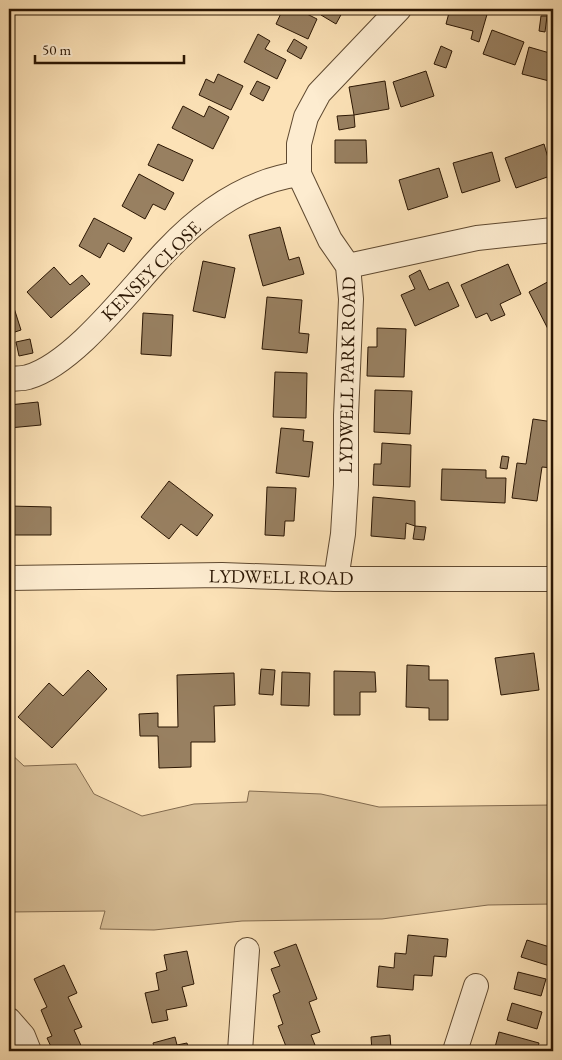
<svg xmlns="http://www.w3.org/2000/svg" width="562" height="1060" font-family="'EB Garamond',serif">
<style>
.green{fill:#d8bf98;stroke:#826a4e}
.building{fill:#988061;stroke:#2b1603}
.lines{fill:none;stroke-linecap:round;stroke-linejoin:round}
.minor-casing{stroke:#5f4930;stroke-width:26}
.minor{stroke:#fdecd0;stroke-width:24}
.labels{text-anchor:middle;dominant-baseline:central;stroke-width:4.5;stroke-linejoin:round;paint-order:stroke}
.street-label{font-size:19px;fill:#2b1603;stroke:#fdecd0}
</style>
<rect width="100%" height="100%" fill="#fce2b7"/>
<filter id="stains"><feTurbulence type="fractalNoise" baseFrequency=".004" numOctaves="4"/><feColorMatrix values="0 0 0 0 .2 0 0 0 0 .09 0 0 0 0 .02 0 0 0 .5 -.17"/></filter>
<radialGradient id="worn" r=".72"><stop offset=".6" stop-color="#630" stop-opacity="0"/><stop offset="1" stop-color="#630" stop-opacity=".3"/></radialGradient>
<path class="green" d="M9,752L24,766L76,764L94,794L142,816L194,804L247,802L249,791L321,794L379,807L553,805V904L488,905L382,919L242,921L154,930L100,929L105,911L9,912Z"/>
<g class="building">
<path d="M283,9H297L317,19L308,39L276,24Z"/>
<path d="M324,9H338L343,11L336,24L321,15Z"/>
<path d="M450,9L488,11L479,42L471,39L473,31L446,24Z"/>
<path d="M541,16H547L545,32L539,31Z"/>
<path d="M492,30L524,42L515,65L483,54Z"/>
<path d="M258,34L270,41L265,49L286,60L277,79L244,62Z"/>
<path d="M294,39L307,47L301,59L287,51Z"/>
<path d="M441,46L452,51L446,68L434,64Z"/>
<path d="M529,47L553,54V82L522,74Z"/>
<path d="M426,71L434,96L401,107L393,82Z"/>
<path d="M218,74L243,86L231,110L199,95L206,79L214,83Z"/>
<path d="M257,81L270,87L263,101L250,94Z"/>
<path d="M385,81L389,109L354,115L349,87Z"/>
<path d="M183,106L204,117L209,106L229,117L213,149L172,128Z"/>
<path d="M354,115L355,127L339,130L337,116Z"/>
<path d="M335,140H366L367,163H335Z"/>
<path d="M158,144L193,160L183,181L148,165Z"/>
<path d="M544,144L553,175L516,188L505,158Z"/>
<path d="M492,152L500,181L462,193L453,163Z"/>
<path d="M439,168L448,197L408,210L399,180Z"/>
<path d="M139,174L174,193L165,210L153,204L145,219L122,206Z"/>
<path d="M94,218L132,238L124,252L108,243L100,258L79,246Z"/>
<path d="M280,227L289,260L299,257L304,274L263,286L249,235Z"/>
<path d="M203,261L235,268L225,318L193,311Z"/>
<path d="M508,264L521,294L500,304L505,315L491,321L487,313L476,318L461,285Z"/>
<path d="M54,267L70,285L82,275L90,284L51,318L27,292Z"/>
<path d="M420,270L429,290L448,282L459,306L415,326L401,295L415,289L409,276Z"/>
<path d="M553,279V326L548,329L529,292Z"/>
<path d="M267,297L302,300L299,333L309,334L307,353L262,349Z"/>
<path d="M14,308L21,330L9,334V310Z"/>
<path d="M143,313L173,315L171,356L141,354Z"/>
<path d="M377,328L406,329L404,377L367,376L368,347H377Z"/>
<path d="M30,339L33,353L19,356L16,342Z"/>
<path d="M275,372L307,373L306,418L273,417Z"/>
<path d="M375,390L412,391L410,434L374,432Z"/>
<path d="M38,402L41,425L9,428V405Z"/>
<path d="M533,419L553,422V468L542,467L537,501L512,498L517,463L526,464Z"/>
<path d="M281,428L304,430L303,441L313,442L309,477L276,473Z"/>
<path d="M382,443L411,445L410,487L373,485L374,464H381Z"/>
<path d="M502,456L509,457L507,469L500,468Z"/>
<path d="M442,469L486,470V478H506L505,503L441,500Z"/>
<path d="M169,481L213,515L197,536L181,524L169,539L141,517Z"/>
<path d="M267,487L296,488L294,521H285L284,536L265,535Z"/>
<path d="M373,497L415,501V526L406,523L405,539L371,536Z"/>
<path d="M9,506L51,507V535H9Z"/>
<path d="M415,526L426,527L424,540L413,539Z"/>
<path d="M534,653L539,690L501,695L495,658Z"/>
<path d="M407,665L429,666V680H448V720H429V708L406,707Z"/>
<path d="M261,669L275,670L273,695L259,694Z"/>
<path d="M88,670L107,689L52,748L18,717L49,683L63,696Z"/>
<path d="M334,671L375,672L376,692H360V715H334Z"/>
<path d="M282,672L310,673L309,706L281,705Z"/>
<path d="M234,673L235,705L214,706L215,742H191V767L159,768L158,736H140L139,714L158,713V727H178L177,675Z"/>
<path d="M408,935L448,939L446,957L434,956L432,976L414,975L413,990L377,987L379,966L394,968L395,953L406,954Z"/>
<path d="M527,940L553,948V967L521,957Z"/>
<path d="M296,944L317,999L309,1002L320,1032L311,1035L315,1045L308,1048L309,1051H282L287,1049L278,1026L283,1024L273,995L280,992L271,969L280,966L274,952Z"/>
<path d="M187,951L194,984L182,987L187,1006L166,1010L168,1020L152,1023L145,993L159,990L156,973L167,970L164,955Z"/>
<path d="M64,965L77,993L68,997L82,1027L74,1030L83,1050L81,1051H53L47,1038L52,1036L41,1010L47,1007L34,979Z"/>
<path d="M518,972L546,979L541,996L514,989Z"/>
<path d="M512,1003L542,1012L537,1029L507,1020Z"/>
<path d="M499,1032L539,1043L537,1051H494Z"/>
<path d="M390,1035L391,1049L405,1048V1051H372L371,1037Z"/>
<path d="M175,1037L177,1045L187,1043L189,1051H155L153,1043Z"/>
</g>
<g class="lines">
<defs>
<g id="minor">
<path d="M348,266L477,238L553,230"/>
<path d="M9,379C15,378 22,379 28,377C76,363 132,286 167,250C203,212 247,181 299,174"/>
<path d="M9,578L222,575L336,579H553"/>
<path d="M336,579L343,534L346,485V415L351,299L348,266L330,240L299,174V144L306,117L319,93L399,9"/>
<path d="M9,1020L23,1036L29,1051"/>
<path d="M240,1051L247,950"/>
<path d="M455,1051L476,986"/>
</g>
</defs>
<use href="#minor" class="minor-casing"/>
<use href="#minor" class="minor"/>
</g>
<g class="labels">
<g class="street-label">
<text transform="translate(151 271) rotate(-45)">KENSEY CLOSE</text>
<text transform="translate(347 375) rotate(-89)">LYDWELL PARK ROAD</text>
<text transform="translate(281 577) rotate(1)">LYDWELL ROAD</text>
</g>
</g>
<rect width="562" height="1060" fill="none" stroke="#fce2b7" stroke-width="30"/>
<rect x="10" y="10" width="542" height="1040" fill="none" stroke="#2b1603" stroke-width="2.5"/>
<rect x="15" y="15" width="532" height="1030" fill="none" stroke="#2b1603"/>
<path d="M35 55v8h149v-8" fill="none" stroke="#2b1603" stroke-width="2.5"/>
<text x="42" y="55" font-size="15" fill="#2b1603" stroke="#fdecd0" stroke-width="4" paint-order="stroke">50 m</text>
<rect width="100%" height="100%" filter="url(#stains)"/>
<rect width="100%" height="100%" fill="url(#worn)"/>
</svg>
